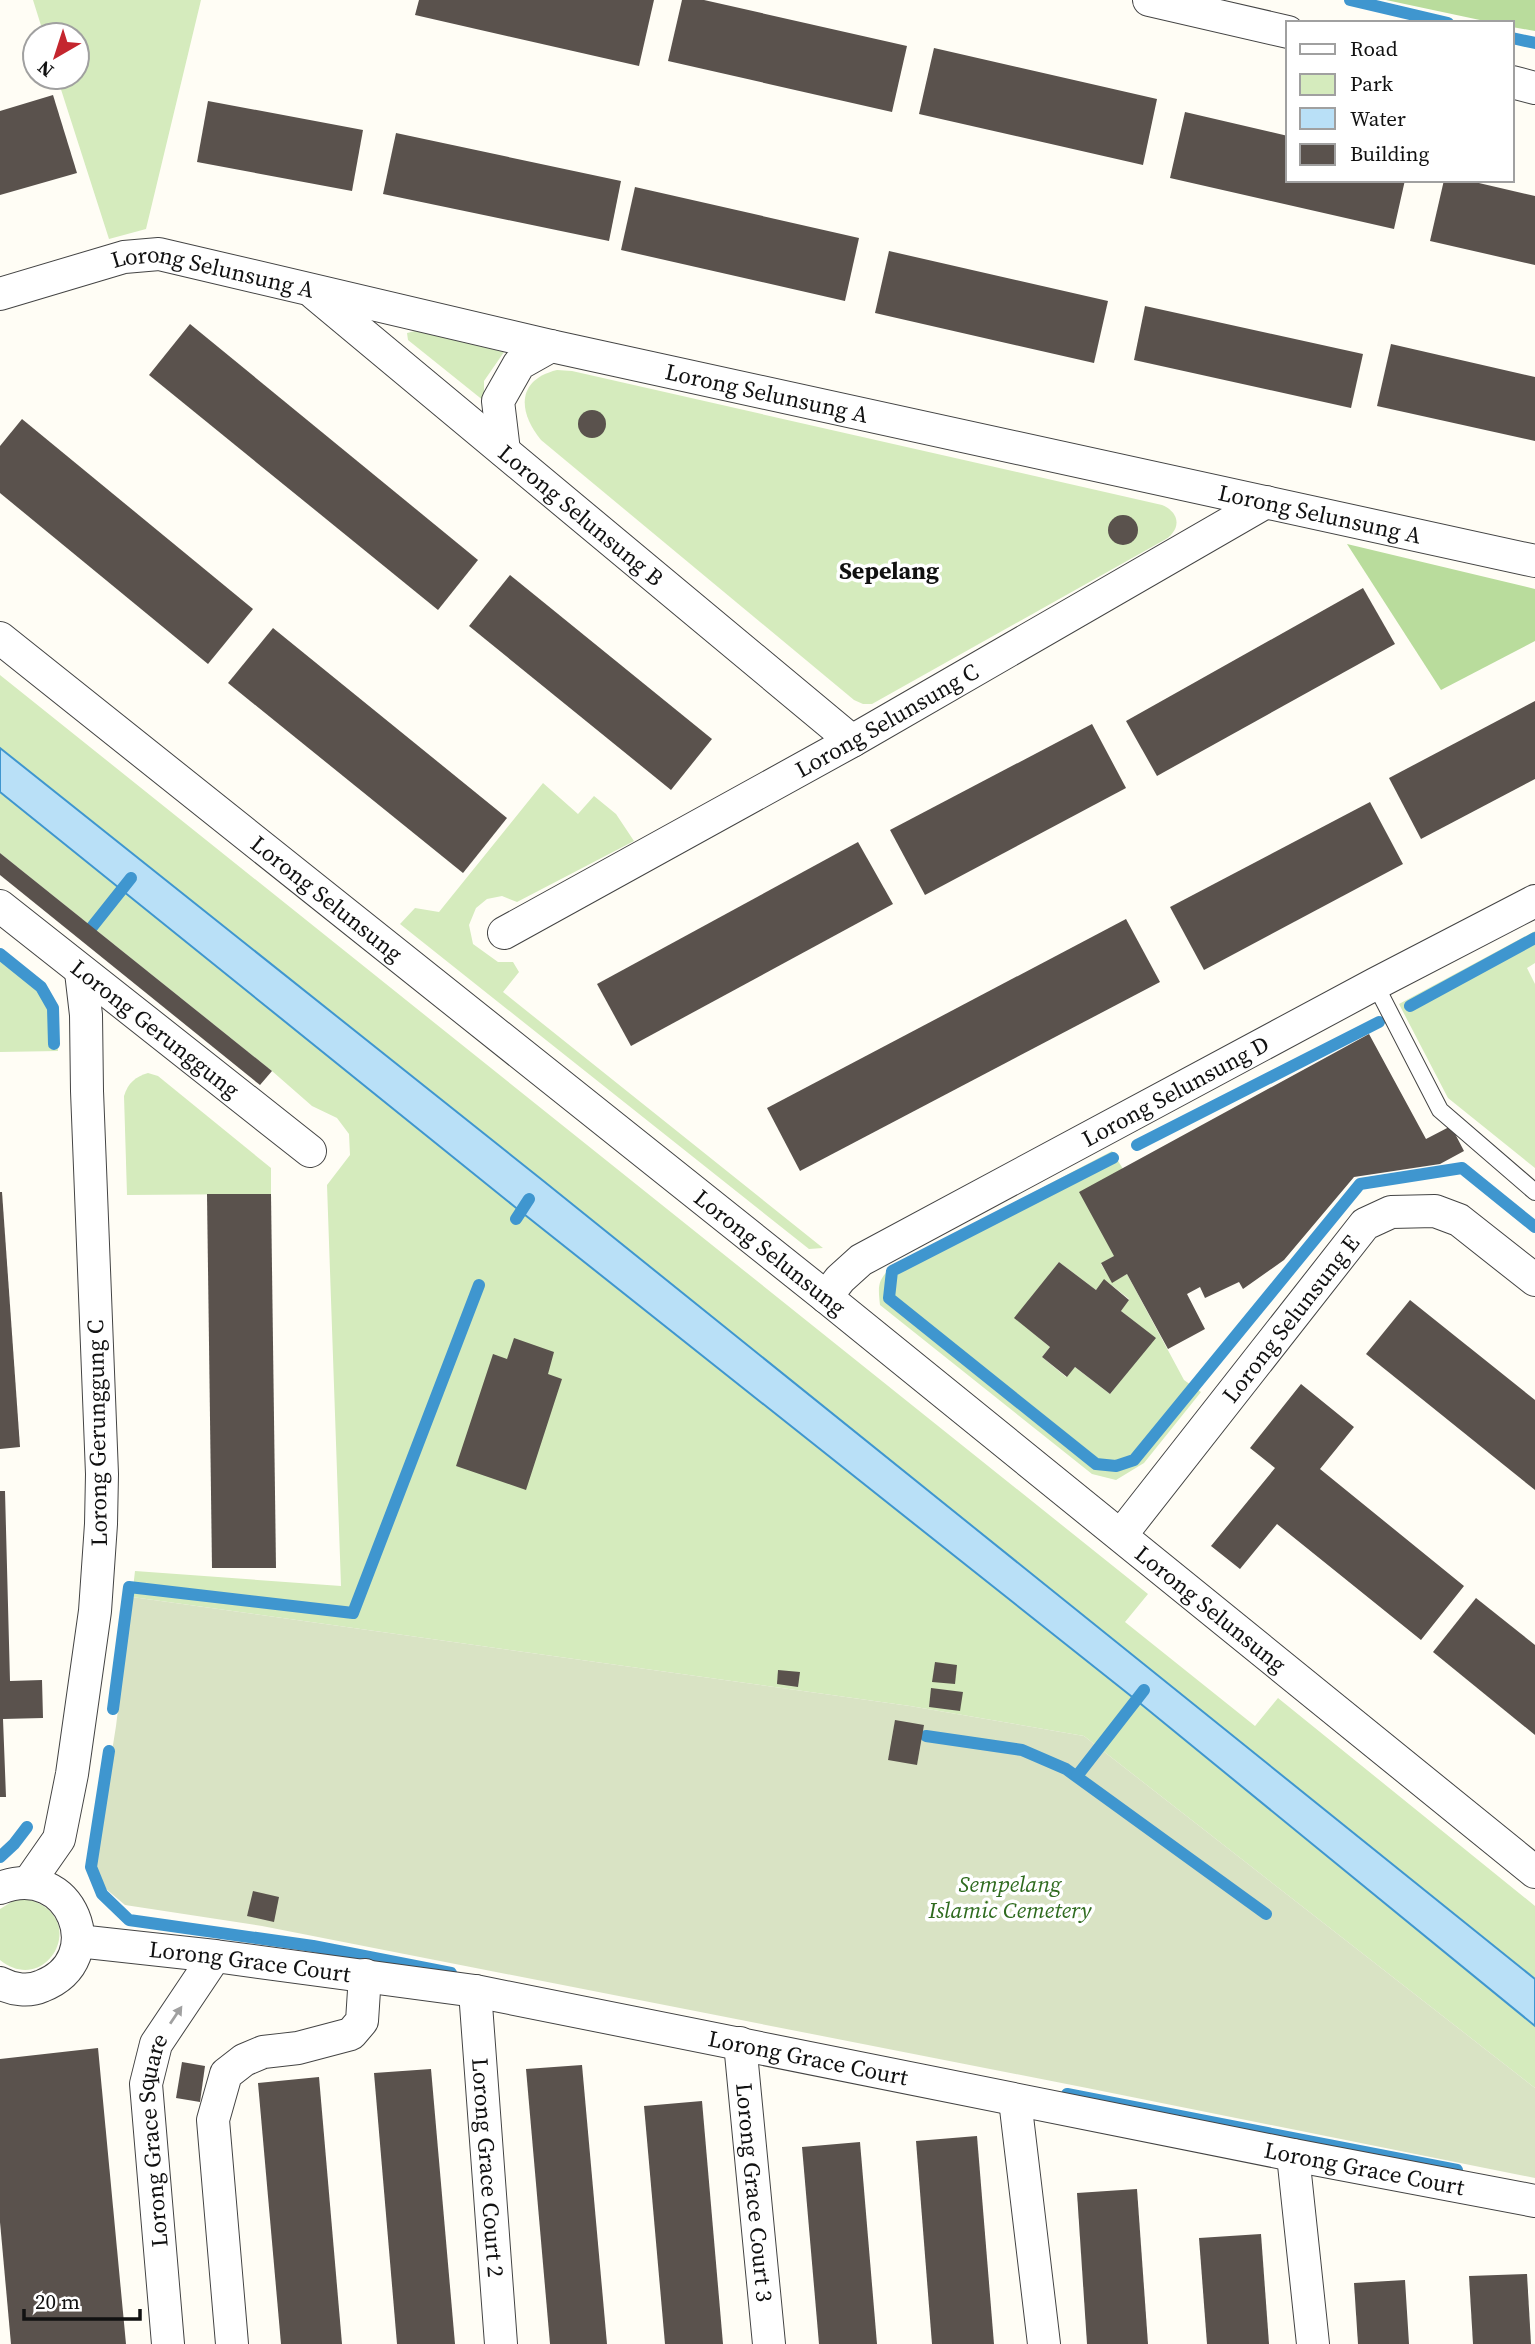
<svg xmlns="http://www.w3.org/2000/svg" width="1535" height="2344" font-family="'Source Serif 4',serif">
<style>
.green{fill:#d5ebbd;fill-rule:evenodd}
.forest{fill:#b9dc9c}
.cemetery{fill:#d9e3c4}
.water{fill:#b9e0f7;stroke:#3f96cf;stroke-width:2}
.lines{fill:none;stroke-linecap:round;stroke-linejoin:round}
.stream{stroke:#3f96cf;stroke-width:12}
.building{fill:#5a524d}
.service-casing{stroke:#444;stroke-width:18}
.minor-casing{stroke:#444;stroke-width:34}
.service{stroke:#fff;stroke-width:16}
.minor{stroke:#fff;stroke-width:32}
.oneway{fill:#a0a0a0}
.labels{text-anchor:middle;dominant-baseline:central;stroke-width:7;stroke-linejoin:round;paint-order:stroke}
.street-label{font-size:23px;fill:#111;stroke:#fff}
.park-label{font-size:23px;font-style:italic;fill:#2f6b1f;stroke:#fff}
.neighbourhood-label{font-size:24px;font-weight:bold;fill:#111;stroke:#fff}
</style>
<rect width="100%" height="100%" fill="#fffdf5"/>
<g class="green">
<path d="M33,0H201L146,229L109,239L57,77H77V35H44Z"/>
<path d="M415,331L504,352L484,381V401L408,340L407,333Z"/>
<path d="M557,370L572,371L1162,505C1179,512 1182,528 1166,539L872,704H863L854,700L541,440C518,412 516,380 557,370Z"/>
<path d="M0,675L1148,1594L1125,1622L1255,1726L1278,1698L1535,1906V1979L541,1179L0,748Z"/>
<path d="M543,783L578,814L594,796L616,814L634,841L517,902L502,896L487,899L476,908L469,925L473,944L498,962H513L519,972L503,992L823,1248L809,1249L400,924L415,908L439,912Z"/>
<path d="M0,792L515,1207L1136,1700L1535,2026V2088L1084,1736L910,1706L132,1597L135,1571L341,1586L327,1185L350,1155L349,1134L337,1118L312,1106L272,1071L0,853Z"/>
<path d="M1535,931V963L1527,968L1535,984V1168L1448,1098L1399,1004Z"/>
<path d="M0,951C14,962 33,972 44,986C59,1003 56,1031 58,1051L0,1052Z"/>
<path d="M148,1073L158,1076L271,1168V1194L127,1195L124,1096C128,1083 135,1077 148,1073Z"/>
<path d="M1112,1151L1123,1169L1114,1256L1101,1264L1112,1282L1127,1274L1184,1380L1201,1392L1144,1463L1116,1480L1092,1474L880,1305C878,1286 877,1280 893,1266ZM1059,1262L1096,1290L1105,1280L1129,1299L1121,1311L1155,1338L1110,1394L1075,1367L1066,1377L1042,1357L1050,1347L1015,1318Z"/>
<path d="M27,1899C92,1916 47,1998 0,1960V1909L13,1901Z"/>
</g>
<g class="forest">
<path d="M1386,0H1535V31L1512,27V23H1494Z"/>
<path d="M1347,544L1535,589V641L1441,690Z"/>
</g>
<path class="cemetery" d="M132,1597L910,1706L1084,1736L1535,2088V2178L1087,2088L262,1926L125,1905L106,1889L94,1865L116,1726Z"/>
<path class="water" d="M0,748L541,1179L1535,1979V2026L1136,1700L515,1207L0,792Z"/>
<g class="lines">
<g class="stream">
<path d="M1350,0L1448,23"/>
<path d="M1512,38L1535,43"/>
<path d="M92,927L131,878"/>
<path d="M0,954L41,987L53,1008L54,1044"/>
<path d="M1410,1006L1535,938"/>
<path d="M1137,1145L1379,1022"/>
<path d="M1113,1158L892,1271L889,1298L1096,1464L1116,1466L1134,1460L1360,1184L1462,1168L1535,1227"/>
<path d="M516,1219L529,1199"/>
<path d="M113,1709L129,1587L353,1613L479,1285"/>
<path d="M926,1736L1022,1750L1066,1769L1266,1914"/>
<path d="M109,1751L91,1867L102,1894L129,1920L313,1946L451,1973"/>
<path d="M1077,1776L1144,1690"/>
<path d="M0,1857L14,1844L27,1827"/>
<path d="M1067,2094L1457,2170"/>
</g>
</g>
<g class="building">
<path d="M419,0H654L639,66L415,15Z"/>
<path d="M682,0H704L907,46L892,112L668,61Z"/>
<path d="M934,48L1157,99L1143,165L919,114Z"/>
<path d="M53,95L77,173L0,195V111Z"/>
<path d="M208,101L363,130L352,191L197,162Z"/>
<path d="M1185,112L1288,136V180H1405L1394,229L1170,178Z"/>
<path d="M396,133L621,181L609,241L383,194Z"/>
<path d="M1444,180H1466L1535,196V265L1430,241Z"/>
<path d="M635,187L859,238L845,301L621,250Z"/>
<path d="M889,251L1108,301L1094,363L875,313Z"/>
<path d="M1145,306L1363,354L1351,408L1134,360Z"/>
<path d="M190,324L478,560L438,610L149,375Z"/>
<path d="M1391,344L1535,377V441L1377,406Z"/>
<circle cx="592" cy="424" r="14"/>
<path d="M22,419L253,609L208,664L0,493V446Z"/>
<circle cx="1123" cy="530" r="15"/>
<path d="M510,575L712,739L671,790L469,626Z"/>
<path d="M1363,588L1395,644L1157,776L1126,721Z"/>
<path d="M273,628L507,818L463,873L228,683Z"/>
<path d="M1535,701V779L1421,839L1389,778Z"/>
<path d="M1092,724L1126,788L925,895L890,830Z"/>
<path d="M1370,802L1403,864L1204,970L1170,907Z"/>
<path d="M858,842L893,904L631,1046L597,984Z"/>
<path d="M0,853L272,1071L260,1085L0,875Z"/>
<path d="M1126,919L1160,982L800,1171L767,1108Z"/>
<path d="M1369,1034L1426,1139L1451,1126L1464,1151L1440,1164L1354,1177L1284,1260L1243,1289L1239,1282L1205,1298L1200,1287L1187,1294L1205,1329L1168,1349L1127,1274L1112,1283L1101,1263L1114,1256L1079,1192Z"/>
<path d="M0,1192H2L20,1447L0,1449Z"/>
<path d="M207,1194H271L276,1568H212Z"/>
<path d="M1059,1262L1096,1290L1104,1279L1129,1300L1121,1311L1156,1338L1110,1394L1075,1367L1067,1377L1042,1357L1050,1347L1014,1318Z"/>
<path d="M1410,1300L1535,1400V1490L1366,1354Z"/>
<path d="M514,1338L554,1352L548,1374L562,1379L526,1490L456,1466L493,1354L507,1359Z"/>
<path d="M1301,1384L1354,1427L1320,1469L1464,1586L1421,1640L1277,1524L1240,1569L1211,1546L1275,1468L1250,1448Z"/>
<path d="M0,1491H5L10,1681L42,1680L43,1718L3,1719L6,1797H0Z"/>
<path d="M1476,1598L1535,1645V1735L1433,1652Z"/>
<path d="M935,1662L957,1665L955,1684L932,1682Z"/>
<path d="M778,1670L800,1672L798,1687L777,1684Z"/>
<path d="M931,1688L963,1692L960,1711L929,1707Z"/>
<path d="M895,1720L924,1725L917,1765L888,1760Z"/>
<path d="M253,1891L279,1897L274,1922L247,1916Z"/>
<path d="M98,2048L126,2344H11L0,2222V2059Z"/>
<path d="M182,2062L205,2066L200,2102L176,2098Z"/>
<path d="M582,2065L607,2344H550L526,2069Z"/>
<path d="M431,2069L455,2344H397L374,2073Z"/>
<path d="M319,2077L342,2344H281L258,2083Z"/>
<path d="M702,2101L723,2344H665L644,2106Z"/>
<path d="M977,2136L994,2344H932L916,2141Z"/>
<path d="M860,2142L877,2344H819L802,2147Z"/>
<path d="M1137,2189L1148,2344H1087L1077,2193Z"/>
<path d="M1261,2234L1269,2344H1207L1199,2238Z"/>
<path d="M1527,2274L1531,2344H1473L1469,2276Z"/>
<path d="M1405,2280L1409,2344H1358L1354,2283Z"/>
</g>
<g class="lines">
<defs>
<path id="service" d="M1375,984L1440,1110L1535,1192"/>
<g id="minor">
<path d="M1149,0L1288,32"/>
<path d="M1512,82L1535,88"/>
<path id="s1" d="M0,294L124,257L159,254L551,346L1535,561"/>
<path id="s2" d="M315,294L852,741"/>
<path d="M504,451L498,401L519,364L551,346"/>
<path id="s3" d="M0,638L826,1297L1535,1872"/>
<path id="s4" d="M0,906L310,1151"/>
<path id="s5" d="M504,933L852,741L1266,502"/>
<path id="s6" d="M826,1297L840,1279L861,1260L1375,984L1535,901"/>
<path id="s7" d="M1121,1535L1365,1224L1391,1212L1435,1211L1459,1220L1535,1280"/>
<path d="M29,1882L59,1839L72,1774L95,1611L101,1524L102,1474L87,1091L86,1015L81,972"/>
<path d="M0,1888C71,1860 111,1959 42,1986C29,1992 13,1990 0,1983"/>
<path id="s8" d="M78,1941L215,1956L475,1991L1293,2155L1535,2201"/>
<path id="s9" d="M475,1991L501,2344"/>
<path id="s10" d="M740,2043L769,2344"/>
<path d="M1015,2100L1044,2344"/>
<path d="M1293,2155L1313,2344"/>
<path id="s11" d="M168,2344L146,2084L156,2044L215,1956"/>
<path d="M232,2344L213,2120L226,2074L244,2060L263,2052L298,2048L351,2034L362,2021L365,1975"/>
</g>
</defs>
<use href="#service" class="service-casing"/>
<use href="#minor" class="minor-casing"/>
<use href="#service" class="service"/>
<use href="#minor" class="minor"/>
</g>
<defs><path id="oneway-solid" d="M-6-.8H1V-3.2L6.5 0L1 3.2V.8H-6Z" transform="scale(1.75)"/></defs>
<use class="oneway" href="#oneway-solid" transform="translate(176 2015) rotate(-56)"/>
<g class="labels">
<g class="street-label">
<text stroke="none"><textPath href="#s1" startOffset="220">Lorong Selunsung A</textPath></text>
<text stroke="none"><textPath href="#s1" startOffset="788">Lorong Selunsung A</textPath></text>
<text stroke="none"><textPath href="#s1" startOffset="1354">Lorong Selunsung A</textPath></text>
<text stroke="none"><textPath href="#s2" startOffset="346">Lorong Selunsung B</textPath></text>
<text stroke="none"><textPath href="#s5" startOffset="438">Lorong Selunsung C</textPath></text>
<text stroke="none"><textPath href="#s3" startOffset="418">Lorong Selunsung</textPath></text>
<text stroke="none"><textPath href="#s4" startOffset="198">Lorong Gerunggung</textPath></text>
<text stroke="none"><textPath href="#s6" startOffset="408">Lorong Selunsung D</textPath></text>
<text stroke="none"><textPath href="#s3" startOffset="985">Lorong Selunsung</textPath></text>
<text stroke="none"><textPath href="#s7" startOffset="275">Lorong Selunsung E</textPath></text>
<text transform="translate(97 1433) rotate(-91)">Lorong Gerunggung C</text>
<text stroke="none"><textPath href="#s3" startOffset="1552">Lorong Selunsung</textPath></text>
<text stroke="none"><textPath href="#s8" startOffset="173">Lorong Grace Court</textPath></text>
<text stroke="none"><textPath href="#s8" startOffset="740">Lorong Grace Court</textPath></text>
<text stroke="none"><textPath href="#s11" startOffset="205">Lorong Grace Square</textPath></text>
<text stroke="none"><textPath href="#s9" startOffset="177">Lorong Grace Court 2</textPath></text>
<text stroke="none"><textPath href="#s8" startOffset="1307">Lorong Grace Court</textPath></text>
<text stroke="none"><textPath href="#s10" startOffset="150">Lorong Grace Court 3</textPath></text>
</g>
<g class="park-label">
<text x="1010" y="1884">Sempelang<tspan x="1010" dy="26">Islamic Cemetery</tspan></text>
</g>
<g class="neighbourhood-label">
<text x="889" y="570">Sepelang</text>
</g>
</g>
<rect x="1286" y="21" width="228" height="161" fill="#ffffff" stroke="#a0a0a0" stroke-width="2"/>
<rect x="1300" y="44" width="35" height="10" fill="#ffffff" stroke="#a0a0a0" stroke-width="2"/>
<text x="1350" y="56" font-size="21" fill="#111111">Road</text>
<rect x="1300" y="74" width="35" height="21" fill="#d5ebbd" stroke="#a0a0a0" stroke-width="2"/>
<text x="1350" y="91" font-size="21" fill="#111111">Park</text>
<rect x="1300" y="108" width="35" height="21" fill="#b9e0f7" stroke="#a0a0a0" stroke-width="2"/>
<text x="1350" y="126" font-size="21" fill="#111111">Water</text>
<rect x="1300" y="144" width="35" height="21" fill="#5a524d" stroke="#a0a0a0" stroke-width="2"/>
<text x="1350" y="161" font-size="21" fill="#111111">Building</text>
<g transform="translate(56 56) rotate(219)"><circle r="33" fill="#ffffff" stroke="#a0a0a0" stroke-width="2"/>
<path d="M0-5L12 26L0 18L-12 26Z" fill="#c4262e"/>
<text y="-10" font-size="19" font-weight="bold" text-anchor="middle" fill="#111111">N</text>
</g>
<path d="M24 2309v10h116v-10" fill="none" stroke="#111111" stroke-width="3.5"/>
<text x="35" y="2309" font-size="21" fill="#111111" stroke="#ffffff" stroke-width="5" paint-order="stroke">20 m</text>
</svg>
